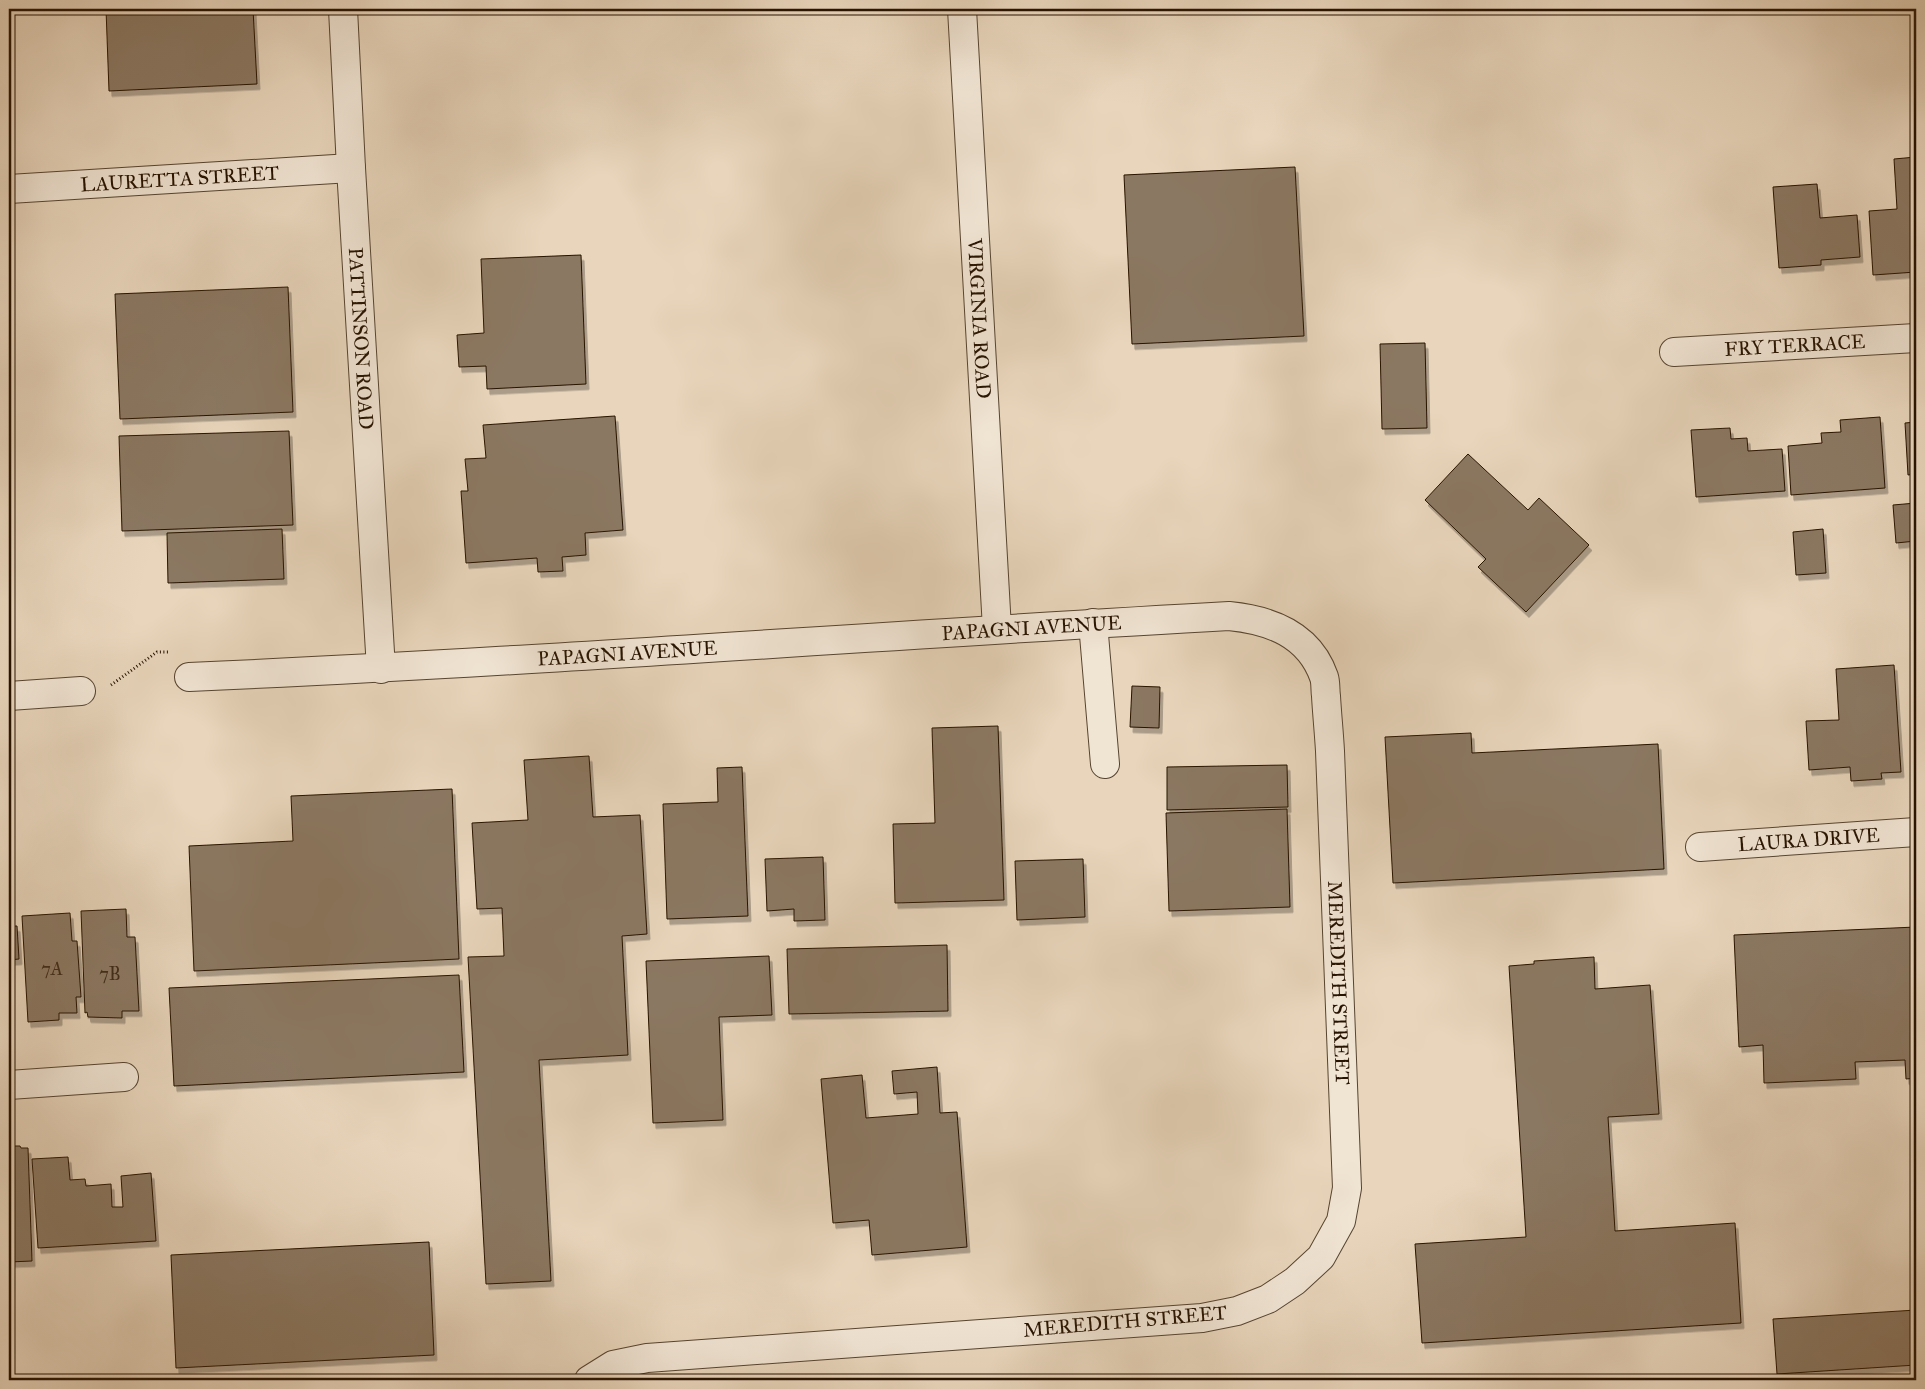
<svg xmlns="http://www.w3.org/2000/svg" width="1925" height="1389" font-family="'IM FELL Great Primer',serif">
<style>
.building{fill:#8b7862;stroke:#271301;filter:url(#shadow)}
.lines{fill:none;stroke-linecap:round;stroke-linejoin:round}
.minor-casing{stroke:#574430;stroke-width:30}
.path{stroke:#271301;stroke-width:3;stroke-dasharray:1 2.5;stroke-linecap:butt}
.minor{stroke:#f0e4d3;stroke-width:28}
.labels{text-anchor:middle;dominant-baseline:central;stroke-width:5;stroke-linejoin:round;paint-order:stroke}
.number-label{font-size:18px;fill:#402c19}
.street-label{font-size:20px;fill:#271301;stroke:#f0e4d3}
</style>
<defs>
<filter id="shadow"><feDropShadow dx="3" dy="5.5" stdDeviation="0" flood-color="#0004"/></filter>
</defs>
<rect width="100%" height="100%" fill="#e8d5bb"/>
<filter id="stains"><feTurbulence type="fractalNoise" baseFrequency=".004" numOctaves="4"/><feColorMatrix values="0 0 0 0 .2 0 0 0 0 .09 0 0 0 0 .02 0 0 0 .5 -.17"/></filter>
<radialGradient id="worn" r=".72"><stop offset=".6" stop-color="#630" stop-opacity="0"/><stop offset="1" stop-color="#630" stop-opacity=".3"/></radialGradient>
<g class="building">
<path d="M106,9H253L257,84L109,91Z"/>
<path d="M1916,157V272L1873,275L1869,211L1897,209L1894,159Z"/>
<path d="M1295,167L1304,336L1132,344L1124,175Z"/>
<path d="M1817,184L1820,218L1857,215L1860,257L1821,260V265L1779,268L1773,187Z"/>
<path d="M581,255L586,384L487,389L486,366L459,367L457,335L484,333L481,259Z"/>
<path d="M288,287L293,412L120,419L115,294Z"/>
<path d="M1425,343L1427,428L1382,429L1380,344Z"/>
<path d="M615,416L623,530L585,533L586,555L562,557L563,571L538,572L537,558L466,563L461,491H468L465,459L486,458L483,425Z"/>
<path d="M1880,417L1885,488L1791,495L1788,446L1822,443L1821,433L1841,432L1840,420Z"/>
<path d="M1916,422V474L1908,475L1905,423Z"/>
<path d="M1730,428L1731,439L1747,438L1748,451L1782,449L1785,491L1696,497L1691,430Z"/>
<path d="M289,431L293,525L122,531L119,436Z"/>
<path d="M1468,454L1528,510L1539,498L1589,545L1526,612L1478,567L1486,559L1425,500Z"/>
<path d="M1916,503V541L1896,543L1893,505Z"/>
<path d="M282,529L284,579L168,583L167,533Z"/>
<path d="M1823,529L1826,573L1796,575L1793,532Z"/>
<path d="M1894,665L1901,772L1881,773L1882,779L1851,781L1850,767L1809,770L1806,721L1839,720L1836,669Z"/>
<path d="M1132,686L1160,687L1159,728L1130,727Z"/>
<path d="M998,726L1004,900L895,903L893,824L935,823L932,728Z"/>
<path d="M1471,733L1472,753L1658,744L1664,869L1393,883L1385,737Z"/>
<path d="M589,756L593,817L640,815L647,934L622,936L628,1055L539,1060L551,1281L486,1284L468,957L504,956L502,908L477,909L472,823L528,820L524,760Z"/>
<path d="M1287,765L1288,807L1167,810V767Z"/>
<path d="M742,767L748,916L667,919L663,804L718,802L717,768Z"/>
<path d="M452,789L459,959L194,971L189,846L293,841L291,796Z"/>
<path d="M1287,809L1290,907L1169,911L1166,813Z"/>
<path d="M823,857L825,920L794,921V909L767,911L765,859Z"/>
<path d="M1083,859L1085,917L1017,920L1015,861Z"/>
<path d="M126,909L127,937H135L139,1011H122V1018L88,1017L87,1012L85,1013L81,911Z"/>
<path d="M70,913L72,941H77L81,997H76L77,1013H59V1020L28,1022L22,916Z"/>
<path d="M9,926H17L19,959L9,960Z"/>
<path d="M1916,927V1078L1906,1079L1905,1060L1855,1062L1856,1079L1764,1083L1763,1045L1739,1047L1734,935Z"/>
<path d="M947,945L948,1011L789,1014L787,949Z"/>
<path d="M769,956L772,1015L719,1017L723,1120L653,1123L646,961Z"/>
<path d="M1594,957L1595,989L1650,985L1659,1114L1608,1117L1615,1231L1735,1223L1741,1323L1422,1343L1415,1244L1526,1237L1509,966L1534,964V961Z"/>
<path d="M459,975L464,1072L174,1086L169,988Z"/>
<path d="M937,1067L940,1113L957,1112L967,1247L872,1255L869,1220L833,1223L821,1079L862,1075L866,1118L918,1114L917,1092L894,1094L892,1071Z"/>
<path d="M9,1146H20L21,1148H28L32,1261L9,1262Z"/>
<path d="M68,1157L70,1180L85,1179L86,1186L111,1184L112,1207H123L121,1176L151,1173L156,1241L38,1248L32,1159Z"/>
<path d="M429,1242L434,1355L176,1368L171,1255Z"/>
<path d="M1916,1310V1365L1777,1374L1773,1319Z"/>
</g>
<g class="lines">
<defs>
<g id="minor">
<path id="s1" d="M343,9L351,168L381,669"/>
<path id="s2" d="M962,9L997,629"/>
<path id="s3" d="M9,189L351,168"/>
<path id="s4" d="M1674,352L1916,338"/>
<path d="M1093,623L1105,764"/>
<path id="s5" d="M189,677C536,662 882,635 1229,616C1270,620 1309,634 1324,677C1326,683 1325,690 1326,696C1327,714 1329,733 1330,751L1347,1188L1341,1221L1321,1257L1295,1281L1268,1299L1237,1311L1202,1318L647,1358L613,1365L589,1380"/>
<path d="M9,696L81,691"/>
<path id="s6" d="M1700,847L1916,832"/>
<path d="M9,1085L124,1077"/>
</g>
</defs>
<use href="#minor" class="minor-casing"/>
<path class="path" d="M111,685L157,652H169"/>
<use href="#minor" class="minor"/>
</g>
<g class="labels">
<g class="number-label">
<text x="52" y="969">7A</text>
<text x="110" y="974">7B</text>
</g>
<g class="street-label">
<text stroke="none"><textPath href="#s3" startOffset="171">LAURETTA STREET</textPath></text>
<text stroke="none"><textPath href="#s2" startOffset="310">VIRGINIA ROAD</textPath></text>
<text stroke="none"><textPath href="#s1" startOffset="330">PATTINSON ROAD</textPath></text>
<text stroke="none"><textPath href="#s4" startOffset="121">FRY TERRACE</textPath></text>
<text stroke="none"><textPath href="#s5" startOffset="844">PAPAGNI AVENUE</textPath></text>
<text stroke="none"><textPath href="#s5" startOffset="439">PAPAGNI AVENUE</textPath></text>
<text stroke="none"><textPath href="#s6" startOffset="109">LAURA DRIVE</textPath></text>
<text stroke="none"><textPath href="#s5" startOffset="1468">MEREDITH STREET</textPath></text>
<text transform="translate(1125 1321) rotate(-5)">MEREDITH STREET</text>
</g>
</g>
<rect width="1925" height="1389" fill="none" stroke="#e8d5bb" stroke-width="30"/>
<rect x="10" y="10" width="1905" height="1369" fill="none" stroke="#271301" stroke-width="2.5"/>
<rect x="15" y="15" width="1895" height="1359" fill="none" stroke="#271301"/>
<rect width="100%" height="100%" filter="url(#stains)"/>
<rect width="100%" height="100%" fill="url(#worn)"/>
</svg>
